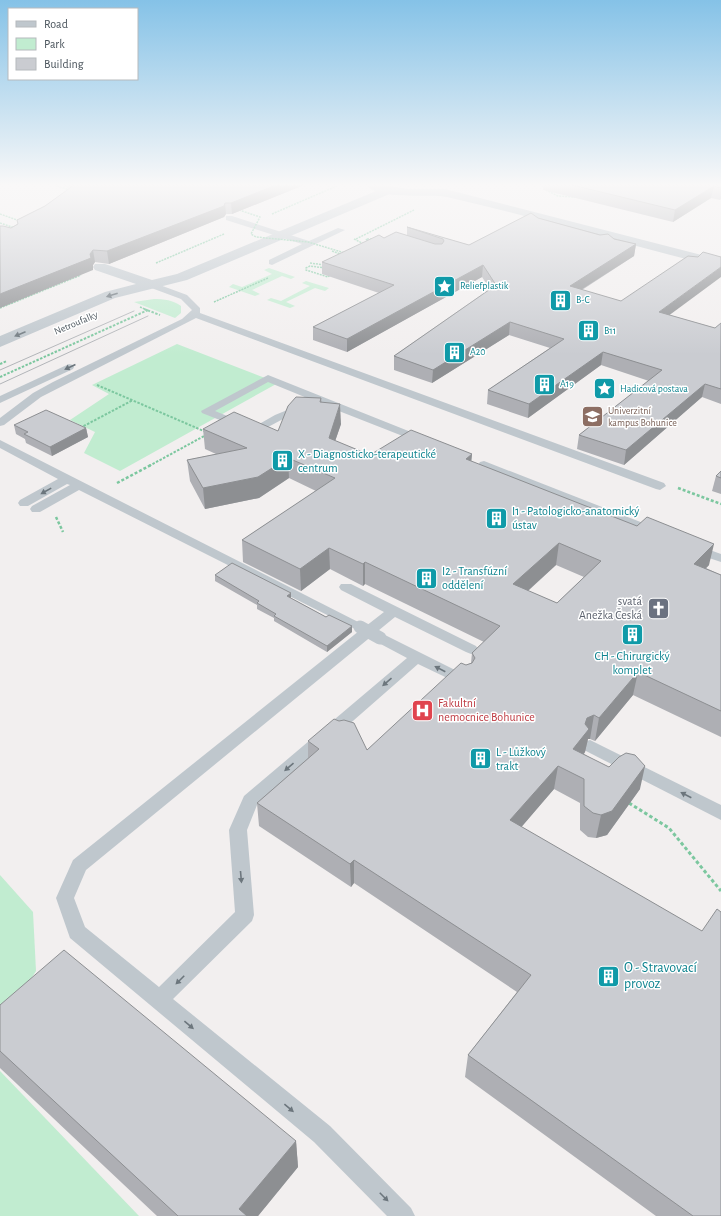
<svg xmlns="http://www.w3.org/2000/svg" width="721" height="1216" font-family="'Alegreya Sans',sans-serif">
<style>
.green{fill:#c1ecd0}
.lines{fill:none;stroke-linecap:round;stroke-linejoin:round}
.path-far3{stroke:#7cc79f;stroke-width:1.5;stroke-dasharray:2 1;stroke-linecap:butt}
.path-far2{stroke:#7cc79f;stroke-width:2;stroke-dasharray:2.5 1.5;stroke-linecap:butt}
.path-far1{stroke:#7cc79f;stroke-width:2.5;stroke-dasharray:3 2;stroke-linecap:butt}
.path{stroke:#7cc79f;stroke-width:3;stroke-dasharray:3.5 2.5;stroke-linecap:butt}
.service{fill:#bfc7cd;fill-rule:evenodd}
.minor{fill:#bfc7cd;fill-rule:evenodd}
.tertiary{fill:#bfc7cd;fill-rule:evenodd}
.tram{stroke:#b2b5b9;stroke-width:1}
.path-bridge{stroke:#7cc79f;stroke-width:1.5;stroke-dasharray:2 1;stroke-linecap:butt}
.service-bridge{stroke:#bfc7cd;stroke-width:13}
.wall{fill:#aeafb4;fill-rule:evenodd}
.shaded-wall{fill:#8d8f92}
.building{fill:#caccd1;stroke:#8d8f92;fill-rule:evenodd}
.oneway{fill:#6c767d}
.labels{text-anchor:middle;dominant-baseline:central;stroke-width:3;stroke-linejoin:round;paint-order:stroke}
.far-culture-label{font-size:10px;fill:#0d838f;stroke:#fff;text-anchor:start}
.far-street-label{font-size:10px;fill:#49535b;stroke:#fff}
.far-education-label{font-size:10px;fill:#785e54;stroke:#fff;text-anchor:start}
.culture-label{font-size:12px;fill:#0d838f;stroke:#fff;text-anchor:start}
.worship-label{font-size:12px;fill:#5b616d;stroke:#fff;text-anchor:end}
.health-label{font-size:12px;fill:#be3a42;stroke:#fff;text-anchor:start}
.near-culture-label{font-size:14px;fill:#0d838f;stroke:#fff;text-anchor:start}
</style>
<rect width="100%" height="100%" fill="#f2efef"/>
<g class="green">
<path d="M269,268L295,277L291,279L282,276L252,290L260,294L255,296L229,287L233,284L242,287L272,274L264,270Z"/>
<path d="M306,281L329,288L325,291L315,288L286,302L295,306L290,308L267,300L271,298L281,301L310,286L302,283Z"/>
<path d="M154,299C164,299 173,300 181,306V313L175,318L134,302Z"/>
<path d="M177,344L278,383L120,471L84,453L95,432L70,420L109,394L92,385Z"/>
<path d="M0,875L33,912L36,971L0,1028Z"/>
<path d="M0,1071L139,1216H0Z"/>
</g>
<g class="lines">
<g class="path-far3">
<path d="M54,185L70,190"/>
<path d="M545,185L544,189L558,196L575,197"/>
<path d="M0,214L20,221"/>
<path d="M272,214L339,185"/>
<path d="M0,223L15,228"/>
<path d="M354,239L364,244"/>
<path d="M356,239L414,210"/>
<path d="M369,243L366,239H375"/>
<path d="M332,251L343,255"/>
<path d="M156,263L224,234"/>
<path d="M310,263L325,265"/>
<path d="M325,268L310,266L306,268V270L328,277L330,275"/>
<path d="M214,302L268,278"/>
<path d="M140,307L147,310"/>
<path d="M0,308L81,275"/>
</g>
<g class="path-far2">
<path d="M144,309L160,315"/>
<path d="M0,364L7,361"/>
<path d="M0,377L148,310"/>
<path d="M97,385L206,432"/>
<path d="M80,428L133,400"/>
<path d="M149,466L206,435"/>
</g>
<g class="path-far1">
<path d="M117,483L151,465"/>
<path d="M678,488L721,504"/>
<path d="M56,517L63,532"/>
</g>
<path class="path" d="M629,803L669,828L721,891"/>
<g class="service">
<path d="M226,216H232L309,241L338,228L345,230L272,265L269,264V260L302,244L226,220Z"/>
<path d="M149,281L187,295L200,308V313L664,483L666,486L660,490L656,489L196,318L41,397L4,425L0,426V418L33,393L53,382L182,319L192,310L181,299L146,286V282Z"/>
<path d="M69,364L73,365L74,367L73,369L0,403V396Z"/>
<path d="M268,375L426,438L428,440L426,442H418L321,404L283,419L255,434L202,413L201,411ZM268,382L312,400L275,415L254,427L215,411Z"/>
<path d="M0,440L366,626L384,612L341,590L339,587L341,584H351L476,646L478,649L476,652L471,654L466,652L395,617L86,870L74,898L85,927L159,987L235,912L229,830L244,796L407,658L375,641L373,638L375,635H385L469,677L472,681L469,685L464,686L418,664L257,805L247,830L254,915L252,921L173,999L330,1126L411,1208L415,1216H387L314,1142L70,938L56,898L73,860L359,631L79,490L40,512H32L30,509L32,506L70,485L67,484L28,506H20L18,503L20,500L58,479L0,448Z"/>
<path d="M484,461L661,530L662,533L656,537L651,536L480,468L478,465L480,462Z"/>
<path d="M693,544L721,554V562L688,551L686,548L688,545Z"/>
<path d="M590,740L721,805V820L584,750L582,746L584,742Z"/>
</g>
<path class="minor" d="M388,186L394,190L392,193L187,280L115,298L0,347V336L105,292L136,284L95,270L93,267L95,264H105L152,280L177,274Z"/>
<path class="tertiary" d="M367,185H383L408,189H445L721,260V268C629,245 539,218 447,197C429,193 378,201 367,185Z"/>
<g class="tram">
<path d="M0,370L134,311"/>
<path d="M0,384L148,316"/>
</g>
<path class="path-bridge" d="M239,210L260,217L251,234L256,237L308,242L345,253"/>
<path class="service-bridge" d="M360,627L380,638"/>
</g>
<g class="wall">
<path d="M60,185H304L232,214H226L224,217L109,264L95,262L93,265V270L11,228L45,206L70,188Z"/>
<path d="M544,185H721V199L720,200L711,198L673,222L543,190Z"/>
<path d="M538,218L636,244L634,256L582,290L715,328L721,323V404L702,397L624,465L577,449L579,435L649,381L601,365L528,418L487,404L488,390L550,348L509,335L432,383L394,370V356L490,289L482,277L347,352L313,340V327L379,293L322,274V262L384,238L407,235V227L469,245Z"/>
<path d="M321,398L322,403L341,424L335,441L370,455L472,454L471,461L709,565L706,568L721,575V737L633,695L595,741L590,739H588L585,752L584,754L640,789L607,835L596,838L588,837L580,830V803L554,789L521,827L721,1216H656L465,1077L468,1055L517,992L354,883L351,887L259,826L257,803L308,758V741L367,750L466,665L471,663L472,653L484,642L365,584L363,586L330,569L301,591L243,562L242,540L316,491L289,478L259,498L205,509L190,481L187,460L216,454L205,449L203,429L278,431ZM556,565L584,577L557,603L528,591Z"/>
<path d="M14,425L86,428L88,437L52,456L26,443L25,439L16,434Z"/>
<path d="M721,471V494L712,491L716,476Z"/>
<path d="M215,575L291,593V598L326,617L352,626V632L327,652L274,621V618L257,609V605L215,581Z"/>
<path d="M0,1005L296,1141L298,1167L258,1216H157L0,1068Z"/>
</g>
<g class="shaded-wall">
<path d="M276,185H304L232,214L231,203Z"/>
<path d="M714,186L711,198L673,222L675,210Z"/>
<path d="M225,203L226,214L224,217L109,264L107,251Z"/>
<path d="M636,244L634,256L568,298L570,286Z"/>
<path d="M93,250L95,262L93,265V270L0,308V294L90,254Z"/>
<path d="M483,265L482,277L347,352V339Z"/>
<path d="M721,267V277L656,325L659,312Z"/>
<path d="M510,322L509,335L432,383L433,370Z"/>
<path d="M603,352L601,365L528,418L529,404Z"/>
<path d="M705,384L702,397L624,465L626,450Z"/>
<path d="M340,404L341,424L329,459V438Z"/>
<path d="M86,428L88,437L52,456L50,447Z"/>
<path d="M472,454L470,475L466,459Z"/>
<path d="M288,458L289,478L259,498L205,509L203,488Z"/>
<path d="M559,543L556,565L511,606L513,584Z"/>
<path d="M714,544L709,565L689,586L694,564Z"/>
<path d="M329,548L330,569L301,591L300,569Z"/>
<path d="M365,562V584L363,586V564Z"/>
<path d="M291,593V599L287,596Z"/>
<path d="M352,626V632L327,652V646Z"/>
<path d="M638,672L633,695L595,741L599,718Z"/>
<path d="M594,715L590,739H588L585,752L569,772L573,749L587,718Z"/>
<path d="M558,766L554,789L507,844L510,820Z"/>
<path d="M645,766L640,789L607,835L596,838L601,815Z"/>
<path d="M354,860V883L351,887L350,864Z"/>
<path d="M296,1141L298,1167L258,1216H240L239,1209Z"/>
</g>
<g class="building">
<path d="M74,185H276L231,203H225L224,206L107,251L93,250L90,254L91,258L0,294V226H3L11,228L18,224L17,220L45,206Z"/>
<path d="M572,185H721V188L714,186L675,210Z"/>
<path d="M531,213L538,218L600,235L608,234L614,239L636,244L570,286L621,301L688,256L698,257L703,252L721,257V267L659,312L715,328L721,323V389L705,384L626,450L579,435L662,370L603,352L529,404L488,390L564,339L510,322L433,370L394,356L496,285L483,265L347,339L313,327L394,285L322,262L379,235L384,238L396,232L435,244H442L444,241L443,239L407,227L469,245Z"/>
<path d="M296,397L321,398L320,402L340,404L329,438L370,455L411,430L472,454L466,459L637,526L647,517L714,544L694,564L721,575V711L638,672L599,718L594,715L587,718L585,724L589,729L573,749L609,767L619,757L626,753L635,755L645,766L612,811L601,815L593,813L584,806V779L558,766L510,820L702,931L717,909L721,912V1216H693L468,1055L531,975L354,860L350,864L257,803L319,749L308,741L334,719L339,721L344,720L354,723L367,750L461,663L466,665L472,663L475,658L472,653L500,626L365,562L363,564L329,548L300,569L242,540L335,478L288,458L258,477L203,488L187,460L247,448L203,429L234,412L278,431L288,406ZM559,543L601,561L557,603L513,584Z"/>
<path d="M46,410L86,428L50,447L24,434L28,432L14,425Z"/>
<path d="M721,471V478L716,476Z"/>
<path d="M232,563L291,593L287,596L326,617L329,615L352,626L327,646L274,616L276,614L257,603L259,601L215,575Z"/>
<path d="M64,950L296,1141L239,1209L247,1216H178L0,1051V1005Z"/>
</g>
<defs><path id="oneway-solid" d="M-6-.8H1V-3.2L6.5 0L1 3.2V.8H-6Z"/></defs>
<g class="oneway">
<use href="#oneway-solid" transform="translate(112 295) rotate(162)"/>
<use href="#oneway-solid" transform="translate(20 334) rotate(157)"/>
<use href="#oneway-solid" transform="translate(70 367) rotate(155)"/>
<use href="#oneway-solid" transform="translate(46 491) rotate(151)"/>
<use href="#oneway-solid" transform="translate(440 669) rotate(-153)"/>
<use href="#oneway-solid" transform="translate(387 682) rotate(139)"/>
<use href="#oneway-solid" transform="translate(289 767) rotate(139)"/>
<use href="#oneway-solid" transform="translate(686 795) rotate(-153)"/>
<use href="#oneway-solid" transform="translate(241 877) rotate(85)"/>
<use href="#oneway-solid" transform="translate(180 980) rotate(135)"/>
<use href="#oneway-solid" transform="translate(189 1025) rotate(40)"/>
<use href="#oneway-solid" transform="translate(289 1108) rotate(40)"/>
<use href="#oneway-solid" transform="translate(384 1197) rotate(45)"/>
</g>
<linearGradient id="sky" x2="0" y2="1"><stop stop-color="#85c2e7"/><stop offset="0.52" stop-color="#f9f8f8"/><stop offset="1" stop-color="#f9f8f8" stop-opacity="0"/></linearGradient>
<rect width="721" height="355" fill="url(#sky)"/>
<defs>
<symbol id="sight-square" viewBox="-11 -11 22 22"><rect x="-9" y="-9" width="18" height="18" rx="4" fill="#0f9aa8" stroke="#fff"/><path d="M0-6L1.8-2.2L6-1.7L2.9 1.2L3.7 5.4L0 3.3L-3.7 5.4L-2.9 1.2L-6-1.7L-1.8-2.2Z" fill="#fff"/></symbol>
<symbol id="building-square" viewBox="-11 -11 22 22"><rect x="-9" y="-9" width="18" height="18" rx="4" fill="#0f9aa8" stroke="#fff"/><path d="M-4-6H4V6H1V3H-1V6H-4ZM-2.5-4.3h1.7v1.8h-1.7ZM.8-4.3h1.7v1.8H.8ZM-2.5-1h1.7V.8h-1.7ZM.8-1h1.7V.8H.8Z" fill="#fff"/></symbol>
<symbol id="university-square" viewBox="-11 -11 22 22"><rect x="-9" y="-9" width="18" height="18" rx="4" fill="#8d6e63" stroke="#fff"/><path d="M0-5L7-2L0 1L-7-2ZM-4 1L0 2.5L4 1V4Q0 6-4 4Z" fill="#fff"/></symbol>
<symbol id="church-square" viewBox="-11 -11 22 22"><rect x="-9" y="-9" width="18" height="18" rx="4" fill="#6b7280" stroke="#fff"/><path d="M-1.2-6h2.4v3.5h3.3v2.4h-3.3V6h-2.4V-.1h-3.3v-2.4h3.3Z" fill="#fff"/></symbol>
<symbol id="hospital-square" viewBox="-11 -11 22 22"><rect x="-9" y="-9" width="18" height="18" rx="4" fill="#e0444e" stroke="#fff"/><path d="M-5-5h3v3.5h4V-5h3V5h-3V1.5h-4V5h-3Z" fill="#fff"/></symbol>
</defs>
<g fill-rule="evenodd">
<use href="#sight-square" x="432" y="274" width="25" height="25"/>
<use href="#building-square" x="548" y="288" width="25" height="25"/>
<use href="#building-square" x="576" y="318" width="25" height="25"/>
<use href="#building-square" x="442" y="340" width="25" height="25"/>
<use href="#building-square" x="532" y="372" width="25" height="25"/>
<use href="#sight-square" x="592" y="376" width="25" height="25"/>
<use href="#university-square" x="580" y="404" width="25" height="25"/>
<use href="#building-square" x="270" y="448" width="25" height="25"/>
<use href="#building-square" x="484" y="506" width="25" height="25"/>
<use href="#building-square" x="414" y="566" width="25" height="25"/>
<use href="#church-square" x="646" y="596" width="25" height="25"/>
<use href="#building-square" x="620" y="622" width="25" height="25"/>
<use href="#hospital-square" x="410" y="698" width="25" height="25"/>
<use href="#building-square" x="468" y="746" width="25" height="25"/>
<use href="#building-square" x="596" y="964" width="25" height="25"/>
</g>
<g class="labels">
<g class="far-culture-label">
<text x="460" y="286">Reliefplastik</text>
<text x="576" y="300">B-C</text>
<text x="604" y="331">B11</text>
<text x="470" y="352">A20</text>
<text x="560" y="384">A19</text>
<text x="620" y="389">Hadicová postava</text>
</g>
<g class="far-street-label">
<text transform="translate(76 323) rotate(-23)">Netroufalky</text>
</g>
<g class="far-education-label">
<text x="608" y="411">Univerzitní<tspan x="608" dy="12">kampus Bohunice</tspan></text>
</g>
<g class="culture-label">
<text x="298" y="454">X - Diagnosticko-terapeutické<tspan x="298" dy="14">centrum</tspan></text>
<text x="512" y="511">I1 - Patologicko-anatomický<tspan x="512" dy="14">ústav</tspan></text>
<text x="442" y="571">I2 - Transfúzní<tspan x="442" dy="14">oddělení</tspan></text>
<text x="632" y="656" text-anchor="middle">CH - Chirurgický<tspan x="632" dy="14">komplet</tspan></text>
<text x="496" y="752">L - Lůžkový<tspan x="496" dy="14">trakt</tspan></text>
</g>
<g class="worship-label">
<text x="642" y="601">svatá<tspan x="642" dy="14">Anežka Česká</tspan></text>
</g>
<g class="health-label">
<text x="438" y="703">Fakultní<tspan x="438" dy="14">nemocnice Bohunice</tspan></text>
</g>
<g class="near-culture-label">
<text x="624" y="968">O - Stravovací<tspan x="624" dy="16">provoz</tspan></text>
</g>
</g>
<rect x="8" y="8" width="130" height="72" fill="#ffffff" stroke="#b6babd"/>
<rect x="16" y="21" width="20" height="6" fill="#bfc7cd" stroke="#b6babd"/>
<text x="44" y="28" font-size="12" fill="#49535b">Road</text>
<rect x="16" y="38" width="20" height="12" fill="#c1ecd0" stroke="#b6babd"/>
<text x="44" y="48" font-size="12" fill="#49535b">Park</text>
<rect x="16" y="58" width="20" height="12" fill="#caccd1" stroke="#b6babd"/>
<text x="44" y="68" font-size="12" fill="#49535b">Building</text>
</svg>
